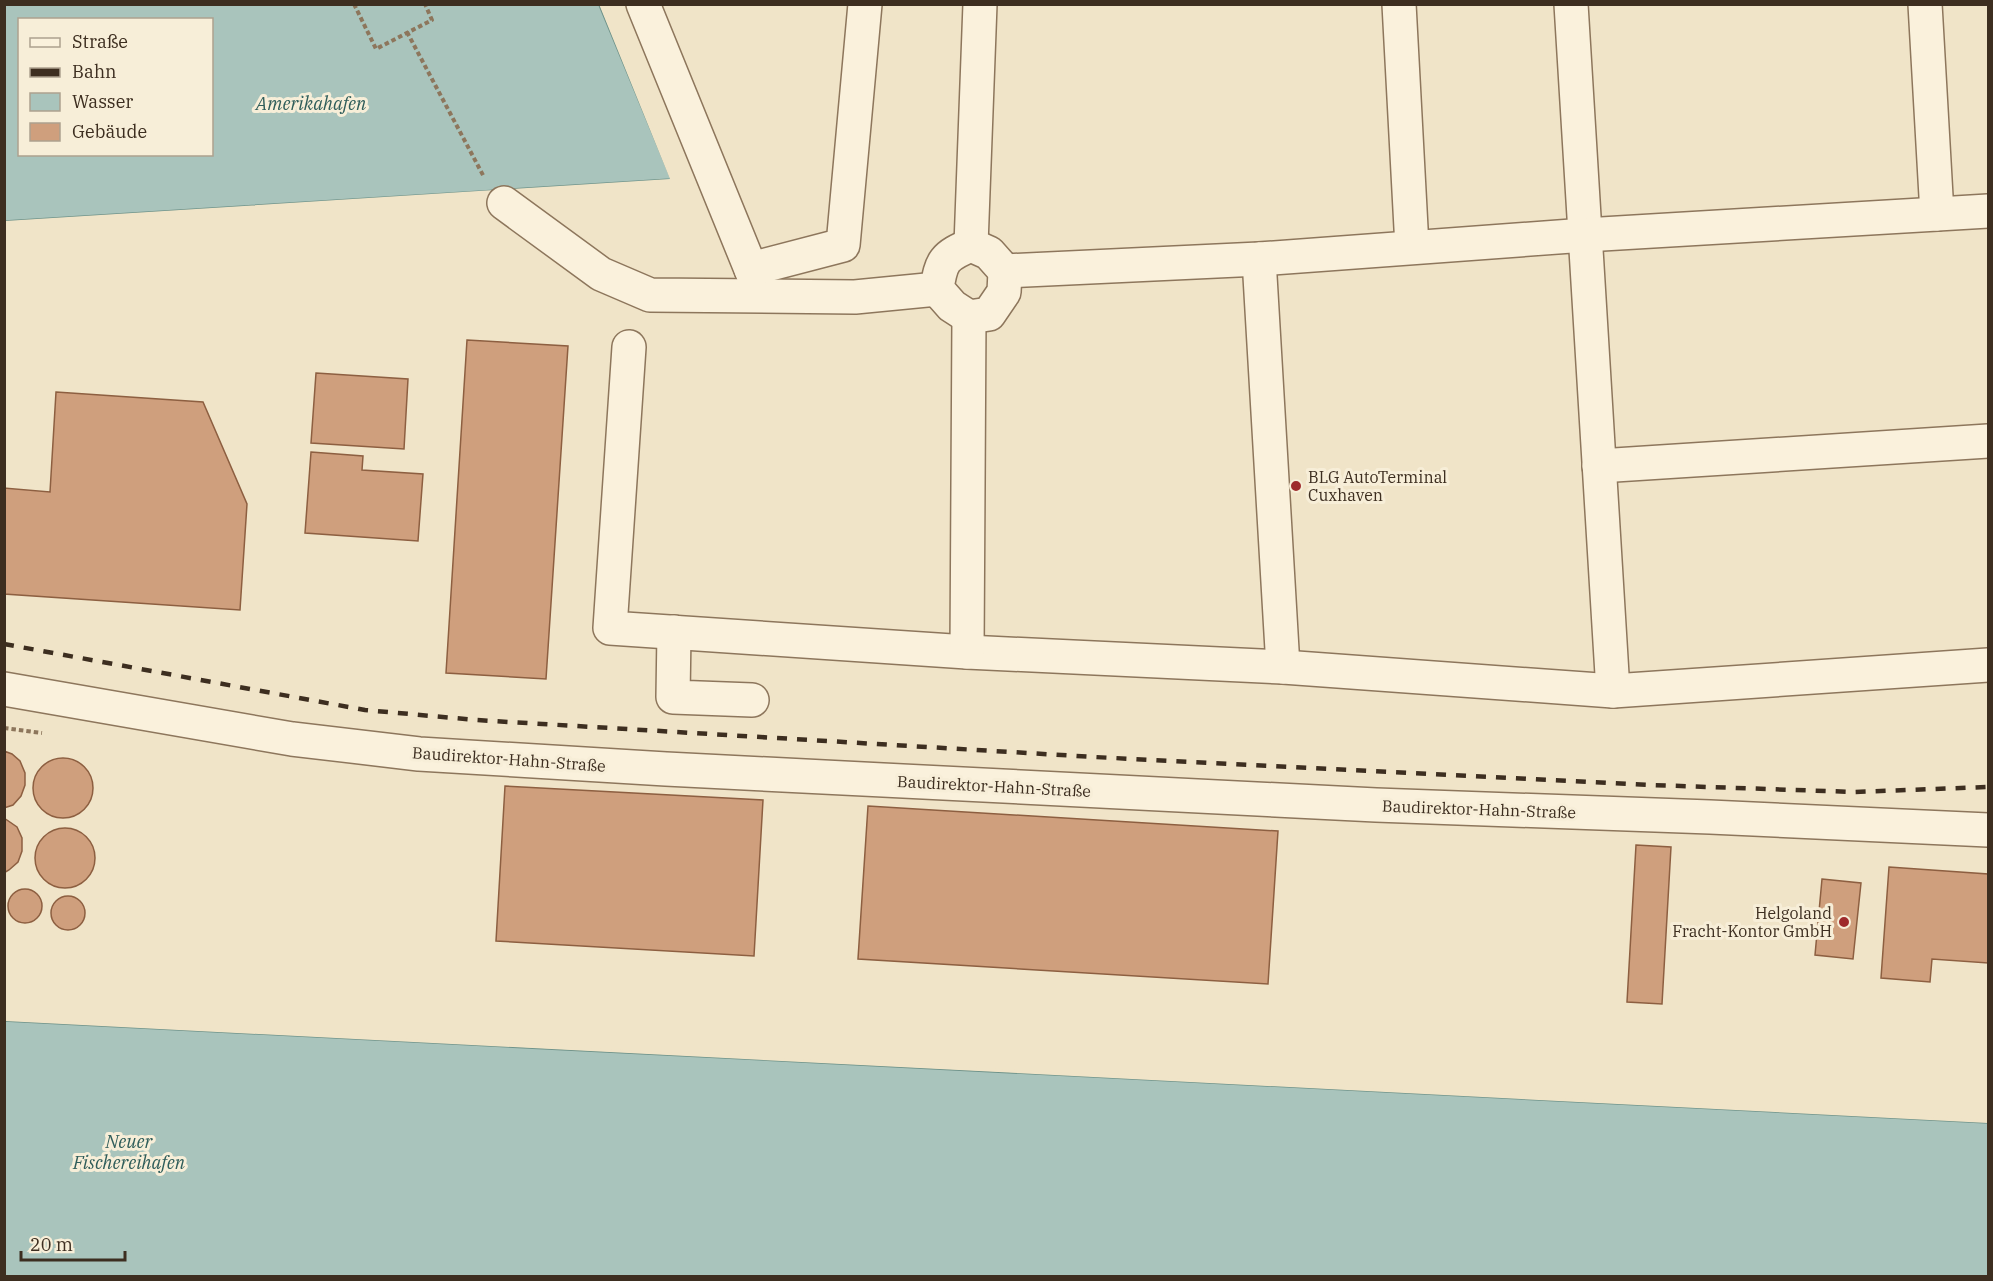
<svg xmlns="http://www.w3.org/2000/svg" width="1993" height="1281" font-family="'IBM Plex Serif',serif">
<style>
.water{fill:#a9c4bc;stroke:#6f938a;stroke-width:1.5;fill-rule:evenodd}
.pier{fill:#f0e4c8}
.building{fill:#cf9f7d;stroke:#8d5f41;stroke-width:1.5}
.lines{fill:none;stroke-linecap:round;stroke-linejoin:round}
.minor-casing{stroke:#8d765c;stroke-width:36}
.path{stroke:#8d765c;stroke-width:4;stroke-dasharray:4.5 3;stroke-linecap:butt}
.minor{stroke:#faf1dc;stroke-width:33}
.rail{stroke:#3d2e20;stroke-width:4.5;stroke-dasharray:10 10;stroke-linecap:butt}
.poi-dot{fill:#9e2a2b;stroke:#f7eed8;stroke-width:2}
.labels{text-anchor:middle;dominant-baseline:central;stroke-width:6;stroke-linejoin:round;paint-order:stroke}
.poi-label{font-size:16px;fill:#3d2e20;stroke:#f7eed8;text-anchor:start}
.street-label{font-size:16px;fill:#3d2e20;stroke:#f7eed8}
.water-label{font-size:18px;font-style:italic;fill:#2f5d5a;stroke:#f7eed8}
</style>
<rect width="100%" height="100%" fill="#f0e4c8"/>
<g class="water">
<path d="M5,5H599L671,179L5,221ZM20,20H212V154H20Z"/>
<path d="M4,1021L1988,1123V1276H5Z"/>
</g>
<g class="pier">
<path d="M599,4H602L673,178L672,182L4,224L5,221L670,179Z"/>
<path d="M5,1018L1988,1120V1123L5,1021Z"/>
</g>
<g class="building">
<path d="M467,340L568,346L546,679L446,673Z"/>
<path d="M316,373L408,379L404,449L311,443Z"/>
<path d="M56,392L203,402L247,504L240,610L4,594V488L50,492Z"/>
<path d="M311,452L363,456L362,470L423,474L418,541L305,533Z"/>
<path d="M4,751L12,754L20,761L25,773V785L21,796L13,805L4,808Z"/>
<circle cx="63" cy="788" r="30"/>
<path d="M505,786L763,800L754,956L496,941Z"/>
<path d="M868,806L1278,831L1268,984L858,959Z"/>
<path d="M4,818L17,827L22,838V851L18,862L9,870L4,873Z"/>
<circle cx="65" cy="858" r="30"/>
<path d="M1636,845L1671,847L1662,1004L1627,1002Z"/>
<path d="M1889,867L1988,874V963L1932,959L1930,982L1881,978Z"/>
<path d="M1822,879L1861,883L1853,959L1815,955Z"/>
<circle cx="25" cy="906" r="17"/>
<circle cx="68" cy="913" r="17"/>
</g>
<g class="lines">
<defs>
<g id="minor">
<path d="M643,4L759,289"/>
<path d="M1399,4L1412,247"/>
<path d="M1571,4L1613,691"/>
<path d="M1925,4L1937,214"/>
<path d="M504,203L601,274L650,295L855,297L937,289"/>
<path d="M971,245L980,4"/>
<path d="M971,245L989,253L1005,271L1004,292L989,314L969,317L952,306L937,289C941,261 944,256 971,245Z"/>
<path d="M1259,259L1283,667"/>
<path d="M751,269L843,245L865,4"/>
<path d="M1005,271L1259,259L1585,235L1988,211"/>
<path d="M629,347L610,628L967,652L1283,667L1613,691L1988,665"/>
<path d="M1599,466L1988,441"/>
<path d="M674,632L673,697L752,700"/>
<path d="M967,652L969,317"/>
<path d="M4,689L292,739L419,754L666,769L1376,805L1710,817L1988,830"/>
</g>
</defs>
<use href="#minor" class="minor-casing"/>
<g class="path">
<path d="M354,4L376,49L432,20L425,4"/>
<path d="M407,32L484,177"/>
<path d="M4,728L42,733"/>
</g>
<use href="#minor" class="minor"/>
<path class="rail" d="M4,644L365,710L476,720L1094,757L1651,785L1854,792L1988,787"/>
</g>
<g class="poi-dot">
<circle cx="1296" cy="486" r="6"/>
<circle cx="1844" cy="922" r="6"/>
</g>
<g class="labels">
<g class="poi-label">
<text x="1308" y="477">BLG AutoTerminal<tspan x="1308" dy="18">Cuxhaven</tspan></text>
<text x="1832" y="913" text-anchor="end">Helgoland<tspan x="1832" dy="18">Fracht-Kontor GmbH</tspan></text>
</g>
<g class="street-label">
<text transform="translate(509 759) rotate(4)">Baudirektor-Hahn-Straße</text>
<text transform="translate(994 786) rotate(3)">Baudirektor-Hahn-Straße</text>
<text transform="translate(1479 809) rotate(2)">Baudirektor-Hahn-Straße</text>
</g>
<g class="water-label">
<text x="311" y="103">Amerikahafen</text>
<text x="129" y="1141">Neuer<tspan x="129" dy="21">Fischereihafen</tspan></text>
</g>
</g>
<rect width="1993" height="1281" fill="none" stroke="#3d2e20" stroke-width="12"/>
<rect x="18" y="18" width="195" height="138" fill="#f7eed8" stroke="#ada18e" stroke-width="1.5"/>
<rect x="30" y="38" width="30" height="9" fill="#faf1dc" stroke="#ada18e" stroke-width="1.5"/>
<text x="72" y="48" font-size="18" fill="#3d2e20">Straße</text>
<rect x="30" y="68" width="30" height="9" fill="#3d2e20" stroke="#ada18e" stroke-width="1.5"/>
<text x="72" y="78" font-size="18" fill="#3d2e20">Bahn</text>
<rect x="30" y="93" width="30" height="18" fill="#a9c4bc" stroke="#ada18e" stroke-width="1.5"/>
<text x="72" y="108" font-size="18" fill="#3d2e20">Wasser</text>
<rect x="30" y="123" width="30" height="18" fill="#cf9f7d" stroke="#ada18e" stroke-width="1.5"/>
<text x="72" y="138" font-size="18" fill="#3d2e20">Gebäude</text>
<path d="M21 1251v9h104v-9" fill="none" stroke="#3d2e20" stroke-width="3"/>
<text x="30" y="1251" font-size="18" fill="#3d2e20" stroke="#f7eed8" stroke-width="4.5" paint-order="stroke">20 m</text>
</svg>
